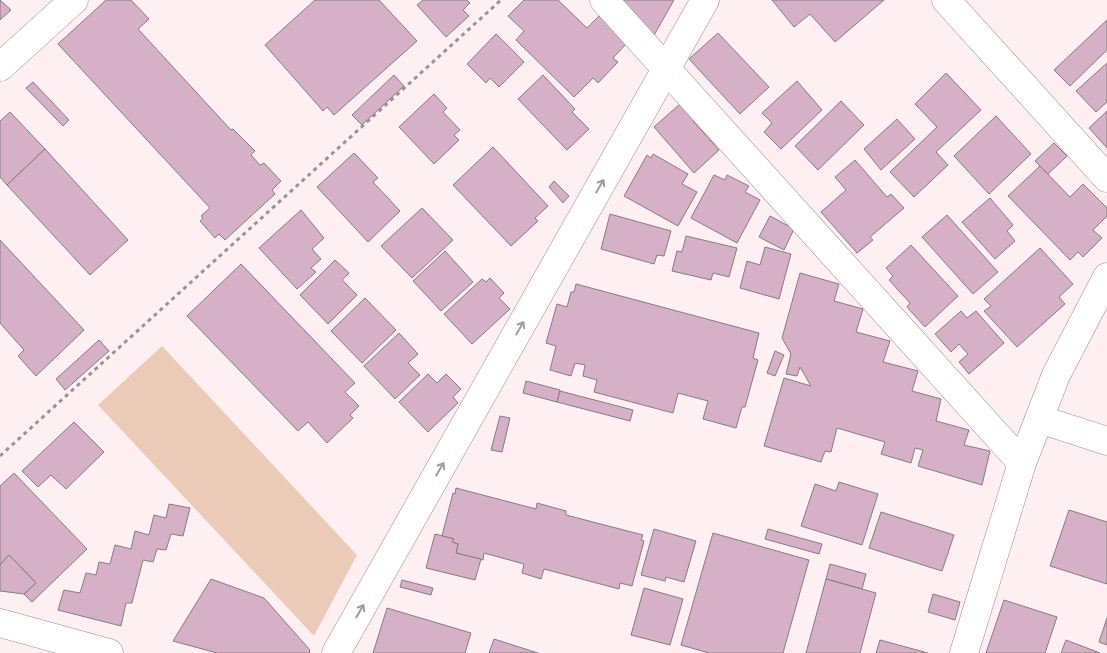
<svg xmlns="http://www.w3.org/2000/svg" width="1107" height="653" font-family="'PT Sans Narrow',sans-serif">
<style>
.green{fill:#ebcbb7}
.building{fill:#d5b0c6;stroke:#867c81}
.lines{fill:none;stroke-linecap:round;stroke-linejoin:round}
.minor-casing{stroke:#9a8d8f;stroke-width:29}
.path{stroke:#9c9294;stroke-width:3;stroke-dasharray:4 4;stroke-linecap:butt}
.minor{stroke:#fff;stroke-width:28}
.oneway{stroke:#9f9c9d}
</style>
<rect width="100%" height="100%" fill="#fef0f2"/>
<path class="green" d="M162,346L357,555L314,636L98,405Z"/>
<g class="building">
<path d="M0,0L11,10L0,20Z"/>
<path d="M106,0H131L149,19L138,29L231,130L233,129L255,151L251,155L260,165L264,163L281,181L272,190L275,194L225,240L219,234L215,238L200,221L203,218L201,216L210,208L58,44Z"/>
<path d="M315,0H379L417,41L334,115L327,107L323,111L265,45Z"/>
<path d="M423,0H467L470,3L463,10L469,16L446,37L417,5Z"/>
<path d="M524,0H558L587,28L599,16L627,43L613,58L618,62L598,83L593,78L574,97L516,40L524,31L508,16Z"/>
<path d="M622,0H674L653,37Z"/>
<path d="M772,0H884L835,42L810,14L794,27Z"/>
<path d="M1107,20V50L1070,86L1054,70Z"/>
<path d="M718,33L769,87L740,114L689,59Z"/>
<path d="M496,34L524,62L499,87L490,78L486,83L467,64Z"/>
<path d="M1107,63V102L1096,112L1076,91Z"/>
<path d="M946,73L981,110L936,152L948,165L914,197L890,172L937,127L915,104Z"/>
<path d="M394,75L404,86L362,125L352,115Z"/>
<path d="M543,75L575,109L572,112L589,129L567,150L518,99Z"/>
<path d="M797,81L822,110L781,149L764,132L772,123L762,113Z"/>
<path d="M33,82L69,120L63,126L26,88Z"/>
<path d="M434,94L447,108L443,112L460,130L454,135L459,140L434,164L399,127Z"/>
<path d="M841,101L864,125L818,170L795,146Z"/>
<path d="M681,103L695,119L693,121L719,150L694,173L654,127Z"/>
<path d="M1107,111V148L1089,128Z"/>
<path d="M10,112L45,149L7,185L0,177V121Z"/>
<path d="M996,116L1031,154L989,194L954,156Z"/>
<path d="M897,119L915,139L881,170L864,149Z"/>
<path d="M1054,143L1067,156L1048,174L1035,161Z"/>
<path d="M493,147L548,206L535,218L538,221L511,246L453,185Z"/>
<path d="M45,149L128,240L90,275L7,185Z"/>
<path d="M354,153L378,178L373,182L400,211L368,242L317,187Z"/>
<path d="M653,154L688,174L682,184L697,192L678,226L624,196L647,155L651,158Z"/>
<path d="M855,160L887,197L891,194L904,208L870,237L873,240L857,253L821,212L846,190L835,177Z"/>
<path d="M1040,166L1070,197L1083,184L1107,208V216L1093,230L1102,238L1083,257L1078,252L1070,260L1008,196Z"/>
<path d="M714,175L725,180L727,175L749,186L745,192L760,200L737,243L691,218Z"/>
<path d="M554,181L569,196L563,203L549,187Z"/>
<path d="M990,198L1013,225L1007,231L1015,241L995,259L962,222Z"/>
<path d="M422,208L453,240L412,278L381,246Z"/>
<path d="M301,210L324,238L312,249L321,259L311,268L316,272L297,289L259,248Z"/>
<path d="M610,214L671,231L664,256L657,255L654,264L601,249Z"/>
<path d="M947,215L998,272L973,294L922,237Z"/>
<path d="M770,216L794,229L784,250L759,237Z"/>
<path d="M686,236L737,248L729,277L713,273L711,280L672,271L677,251L682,252Z"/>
<path d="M0,240L84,330L36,376L18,356L24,350L0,323Z"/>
<path d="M911,245L958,296L925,327L907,307L910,303L889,280L893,276L886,268Z"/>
<path d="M765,247L791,254L779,299L740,288L747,261L760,265Z"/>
<path d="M1040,248L1073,284L1059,297L1065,304L1017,347L984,311L991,306L984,299Z"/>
<path d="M445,251L473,282L441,311L413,281Z"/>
<path d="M335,260L349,273L342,280L357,295L328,324L300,295Z"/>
<path d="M241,264L355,383L345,392L359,406L350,415L353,418L327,443L308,422L298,431L187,316Z"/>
<path d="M800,273L839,284L834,301L863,309L856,332L890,341L883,362L918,371L912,391L941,399L936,421L969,430L964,445L990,451L982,485L918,466L923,450L915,448L911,463L881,454L885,442L837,428L831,452L825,451L821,462L764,446L784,378L811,386L800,367L797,376L786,374L791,354L782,338Z"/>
<path d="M490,278L504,293L499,298L510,309L472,344L444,314L482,279L486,282Z"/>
<path d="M576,284L759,333L753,358L758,360L745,407H742L736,428L703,419L708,401L678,393L673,413L594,392L597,380L583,376L585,365L575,363L571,376L550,370L556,346L546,343L557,304L567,307L571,292H574Z"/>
<path d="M365,298L396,330L362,363L331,331Z"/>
<path d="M961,311L967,318L976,311L1004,343L969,374L959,362L968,354L959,344L951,352L935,334Z"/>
<path d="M399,333L418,354L408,363L420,375L395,399L364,366Z"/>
<path d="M99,340L109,351L65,390L56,379Z"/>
<path d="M775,351L784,355L775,376L767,373Z"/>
<path d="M428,374L437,383L446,374L461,389L453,397L458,403L428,432L399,402Z"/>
<path d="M526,381L560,390L557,402L523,393Z"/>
<path d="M560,391L633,410L630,421L557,402Z"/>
<path d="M500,416L510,418L502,452L491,450Z"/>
<path d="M74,422L104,452L66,489L51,475L38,487L22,471Z"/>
<path d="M14,473L87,549L32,602L24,594L36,583L9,555L0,565V486Z"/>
<path d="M839,482L878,494L862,545L801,526L815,484L836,491Z"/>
<path d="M456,488L536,509L537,503L566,511V515L643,535L641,540L644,541L632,586L620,583L619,589L544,569L541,579L522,573L524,564L484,553L483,560L456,553L458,544L452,542L454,539L442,536L453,493L455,494Z"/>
<path d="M169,504L190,508L183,536L171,534L166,550L157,549L153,562L143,560L132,603H126L121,626L58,610L64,590L80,593L86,573L96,575L99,562L110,564L115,545L131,549L135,531L149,535L154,515L166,518Z"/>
<path d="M1069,510L1107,522V584L1050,566Z"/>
<path d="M881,512L954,535L942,571L869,548Z"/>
<path d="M654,529L696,541L684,582L666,577L665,581L641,575Z"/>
<path d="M768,529L822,544L819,554L765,539Z"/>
<path d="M713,533L809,560L783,653H709L681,645Z"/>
<path d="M435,534L454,539L452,542L458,544L456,553L481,559L475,580L426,568Z"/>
<path d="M9,555L36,583L24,594L0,591V565Z"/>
<path d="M830,564L866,574L862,589L826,579Z"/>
<path d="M211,579L264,598L310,650L309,653H217L173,641Z"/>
<path d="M826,579L876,593L860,653H806Z"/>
<path d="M402,580L433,588L431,595L400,587Z"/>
<path d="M644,588L683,599L670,645L631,635Z"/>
<path d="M933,594L960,602L955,620L928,612Z"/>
<path d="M1004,600L1057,617L1045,653H986Z"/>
<path d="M387,608L471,633L465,653H373Z"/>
<path d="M1107,618V645L1099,642Z"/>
<path d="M494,639L538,653H489Z"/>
<path d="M880,640L928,653H876Z"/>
<path d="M1066,640L1100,653H1061Z"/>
</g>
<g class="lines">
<defs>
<g id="minor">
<path d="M604,0L1022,463"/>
<path d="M946,0L1107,178"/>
<path d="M0,67L74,0"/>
<path d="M1039,419L1107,441"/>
<path d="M0,623L109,653"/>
<path d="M336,653L705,0"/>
<path d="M964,653L1022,463L1056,375L1107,277"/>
</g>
</defs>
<use href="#minor" class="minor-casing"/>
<path class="path" d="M0,456L501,0"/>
<use href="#minor" class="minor"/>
</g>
<defs><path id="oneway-shaft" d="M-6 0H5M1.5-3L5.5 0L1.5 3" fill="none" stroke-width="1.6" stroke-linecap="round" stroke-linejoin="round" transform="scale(1.25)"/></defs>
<g class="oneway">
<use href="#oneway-shaft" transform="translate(600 186) rotate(-60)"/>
<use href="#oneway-shaft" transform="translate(520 328) rotate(-60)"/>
<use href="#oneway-shaft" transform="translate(440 469) rotate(-60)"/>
<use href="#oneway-shaft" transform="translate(360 611) rotate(-60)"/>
</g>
</svg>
